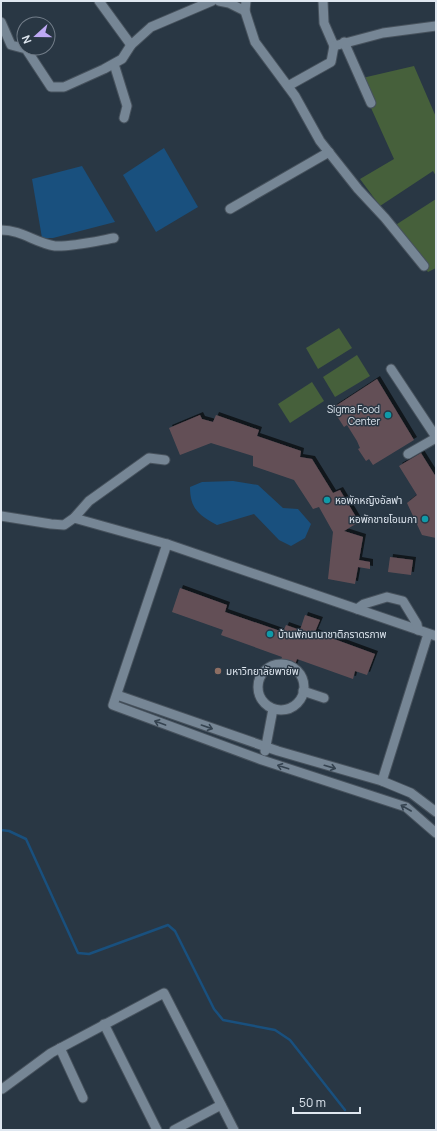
<svg xmlns="http://www.w3.org/2000/svg" width="437" height="1131" font-family="Manrope,'Noto Sans Thai',sans-serif">
<style>
.green{fill:#46603b}
.water{fill:#19507e}
.lines{fill:none;stroke-linecap:round;stroke-linejoin:round}
.stream{stroke:#19507e;stroke-width:2.5}
.building{fill:#645057;filter:url(#shadow)}
.minor-casing{stroke:#47525d;stroke-width:11}
.minor{stroke:#768695;stroke-width:9}
.oneway{stroke:#354350}
.culture-dot{fill:#0f9aa8;stroke:#293744;stroke-width:1.5}
.education-dot{fill:#8d6e63;stroke:#293744;stroke-width:1.5}
.labels{text-anchor:middle;dominant-baseline:central;stroke-width:3;stroke-linejoin:round;paint-order:stroke}
.poi-label{font-size:10px;fill:#dfe7f0;stroke:#293744;text-anchor:start}
</style>
<defs>
<filter id="shadow"><feDropShadow dx="3" dy="-3" stdDeviation="0" flood-color="#0009"/></filter>
</defs>
<rect width="100%" height="100%" fill="#293744"/>
<g class="green">
<path d="M414,66L436,117V176L433,171L380,206L360,179L394,159L358,79Z"/>
<path d="M436,199V268L428,272L394,226Z"/>
<path d="M339,328L352,348L318,369L306,348Z"/>
<path d="M357,355L370,376L335,397L323,377Z"/>
<path d="M312,382L324,401L290,423L278,404Z"/>
</g>
<g class="water">
<path d="M164,148L198,207L156,232L123,175Z"/>
<path d="M82,166L115,222L53,238H42L32,179Z"/>
<path d="M233,481L258,485L283,508L298,509L311,524L305,538L291,546L279,540L254,514L217,525C199,515 190,509 190,487L202,482Z"/>
</g>
<g class="lines">
<path class="stream" d="M1,830L9,831L26,839L78,953L89,954L168,925L175,931L214,1009L223,1020L275,1030L290,1040L345,1110"/>
</g>
<g class="building">
<path d="M377,379L414,440L373,465L369,459L366,461L358,449L360,448L357,441L347,425L344,427L335,413L337,411L334,407Z"/>
<path d="M200,415L202,419L213,422L216,415L259,430L257,436L301,451L300,457L312,459L333,493L340,490L359,522L344,531L363,537L359,560L370,562V569L358,567L355,584L328,579L333,532L319,507L313,509L294,480L253,466V456L211,443L180,455L169,428Z"/>
<path d="M421,453L436,477V538L422,535L407,503L417,495L399,466Z"/>
<path d="M390,557L413,560L411,575L388,572Z"/>
<path d="M180,588L227,605L225,612L283,632L286,625L300,630L305,615L320,620L315,632L375,654L367,675L355,671L353,679L297,659L291,676L277,671L282,657L221,635L223,630L172,612Z"/>
</g>
<g class="lines">
<defs>
<g id="minor">
<path d="M99,1L131,45"/>
<path d="M219,1L229,3L245,11"/>
<path d="M246,1L245,11L255,42L295,96L320,141L358,189L385,218L424,266"/>
<path d="M323,1L324,23L334,46L383,33L436,26"/>
<path d="M1,22L11,45L26,49L51,87H64L104,69L122,59L131,45L151,27L212,1"/>
<path d="M344,42L371,103"/>
<path d="M114,64L127,106L124,118"/>
<path d="M288,86L331,62L334,46"/>
<path d="M230,209L329,152"/>
<path d="M1,230C22,230 35,243 55,246C71,247 97,241 114,238"/>
<path d="M391,369L436,437"/>
<path d="M408,454L436,438"/>
<path d="M1,516L51,524L64,525L74,518L89,501L149,458L165,460"/>
<path d="M74,518L167,544L436,636"/>
<path d="M167,544L113,705L262,760L406,807L436,833"/>
<path d="M357,609L364,604L387,597L403,601L417,624L418,630"/>
<circle cx="281" cy="687" r="23"/>
<path d="M303,691L324,698"/>
<path d="M117,695L278,751L382,781L411,793L436,812"/>
<path d="M265,751L273,709"/>
<path d="M382,781L428,634"/>
<path d="M104,1024L157,1130"/>
<path d="M60,1048L83,1098"/>
<path d="M2,1089L51,1053L164,993L234,1130"/>
<path d="M174,1130L221,1105"/>
</g>
</defs>
<use href="#minor" class="minor-casing"/>
<use href="#minor" class="minor"/>
</g>
<defs><path id="oneway-shaft" d="M-6 0H5M1.5-3L5.5 0L1.5 3" fill="none" stroke-width="1.6" stroke-linecap="round" stroke-linejoin="round"/></defs>
<g class="oneway">
<use href="#oneway-shaft" transform="translate(160 723) rotate(-160)"/>
<use href="#oneway-shaft" transform="translate(207 727) rotate(19)"/>
<use href="#oneway-shaft" transform="translate(283 767) rotate(-162)"/>
<use href="#oneway-shaft" transform="translate(330 767) rotate(16)"/>
<use href="#oneway-shaft" transform="translate(406 808) rotate(-150)"/>
</g>
<g class="culture-dot">
<circle cx="388" cy="415" r="4"/>
<circle cx="327" cy="500" r="4"/>
<circle cx="425" cy="519" r="4"/>
<circle cx="270" cy="634" r="4"/>
</g>
<circle class="education-dot" cx="218" cy="671" r="4"/>
<g class="labels">
<g class="poi-label">
<text x="380" y="409" text-anchor="end">Sigma Food<tspan x="380" dy="12">Center</tspan></text>
<text x="335" y="500">หอพักหญิงอัลฟา</text>
<text x="417" y="519" text-anchor="end">หอพักชายโอเมกา</text>
<text x="278" y="634">บ้านพักนานาชาติภราดรภาพ</text>
<text x="226" y="671">มหาวิทยาลัยพายัพ</text>
</g>
</g>
<rect width="437" height="1131" fill="none" stroke="#dfe7f0" stroke-width="4"/>
<g transform="translate(36 36) rotate(249)"><circle r="19" fill="#293744" stroke="#727d89"/>
<path d="M0-3L7 15L0 10L-7 15Z" fill="#bea9f4"/>
<text y="-6" font-size="11" font-weight="bold" text-anchor="middle" fill="#dfe7f0">N</text>
</g>
<path d="M293 1107v6h67v-6" fill="none" stroke="#dfe7f0" stroke-width="2"/>
<text x="299" y="1107" font-size="12" fill="#dfe7f0" stroke="#293744" stroke-width="3" paint-order="stroke">50 m</text>
</svg>
